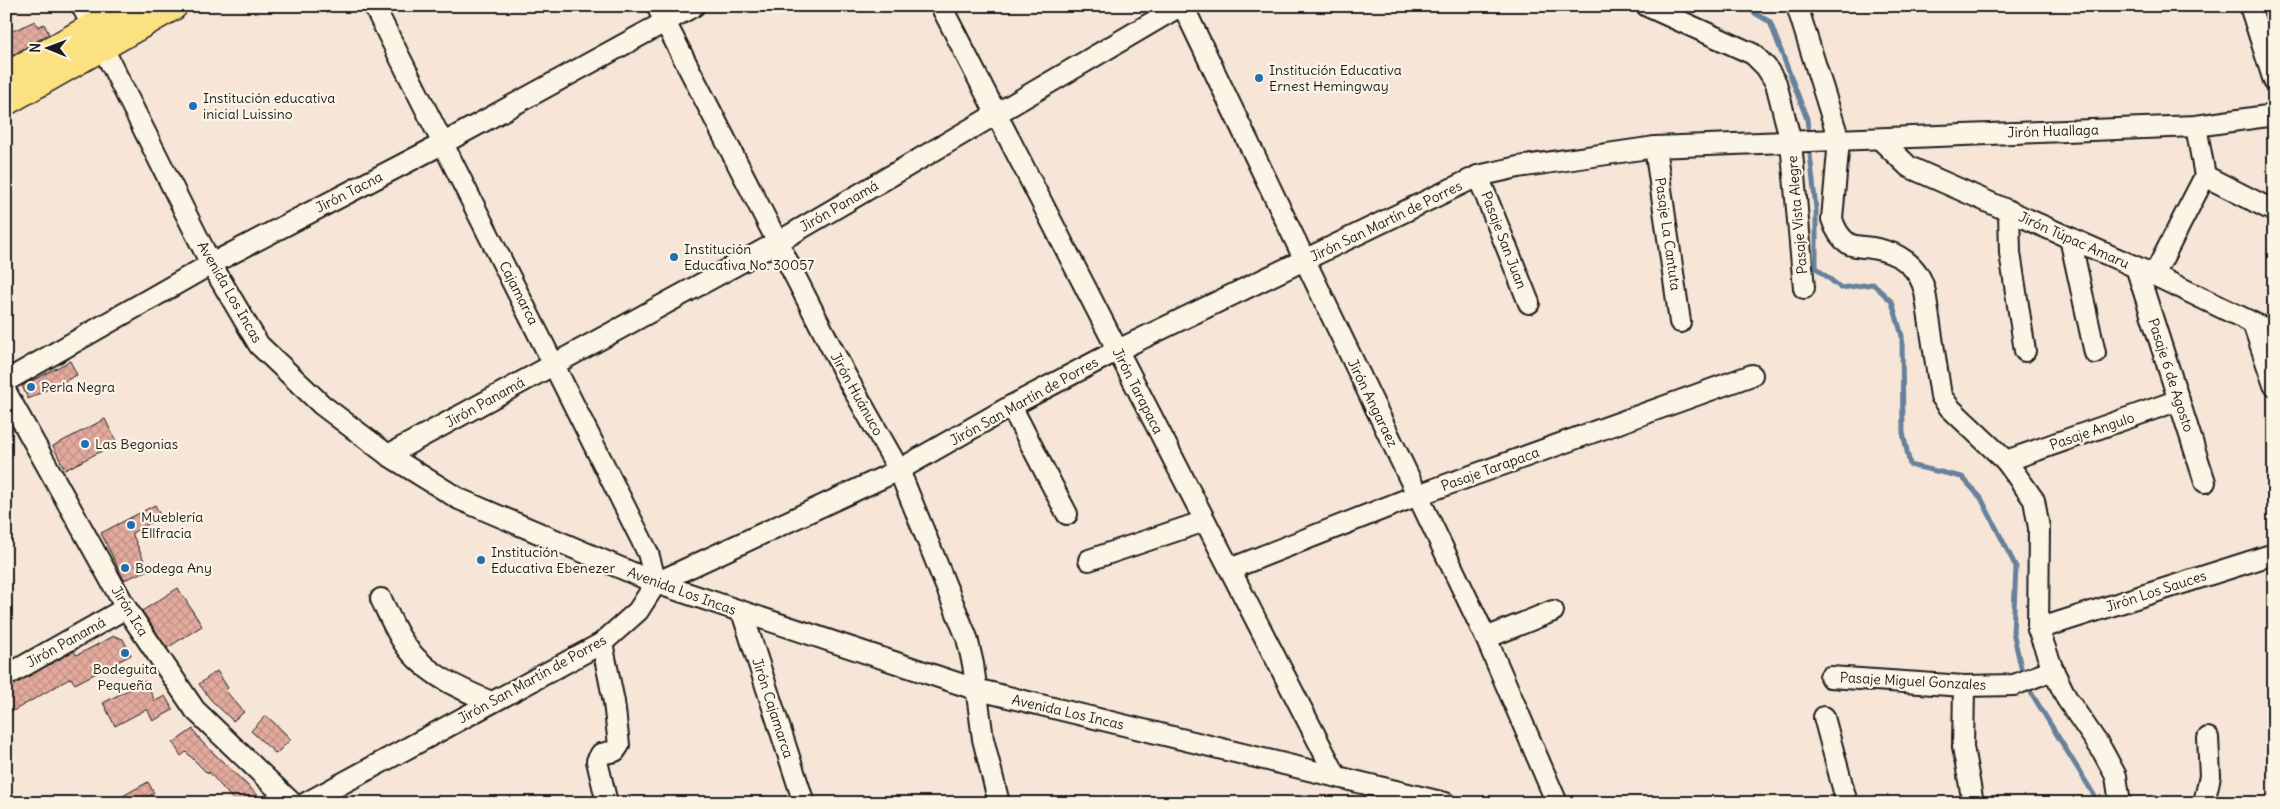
<svg xmlns="http://www.w3.org/2000/svg" width="2280" height="809" font-family="Delius,sans-serif">
<style>
.lines{fill:none;stroke-linecap:round;stroke-linejoin:round}
.stream{stroke:#66819c;stroke-width:5}
.building{fill:url(#building-cross-hatch);stroke:#1c1c1c}
.minor-casing{stroke:#1c1c1c;stroke-width:24}
.highway-casing{stroke:#1c1c1c;stroke-width:31}
.minor{stroke:#fcf5e5;stroke-width:20}
.highway{stroke:#fbe180;stroke-width:28}
.poi-dot{fill:#1f6fb2;stroke:#fcf5e5;stroke-width:2}
.labels{text-anchor:middle;dominant-baseline:central;stroke-width:4.5;stroke-linejoin:round;paint-order:stroke}
.poi-label{font-size:14px;fill:#1c1c1c;stroke:#fcf5e5;text-anchor:start}
.street-label{font-size:14px;fill:#1c1c1c;stroke:#fcf5e5}
</style>
<defs>
<pattern id="building-cross-hatch" width="8" height="8" patternUnits="userSpaceOnUse" patternTransform="scale(1.25)"><rect width="8" height="8" fill="#e3aa9d"/><path d="M0 0l8 8M0 8l8-8" fill="none" stroke="#c29287"/></pattern>
</defs>
<rect width="100%" height="100%" fill="#f7e6d7"/>
<filter id="ink" filterUnits="userSpaceOnUse"><feTurbulence type="fractalNoise" baseFrequency=".02" numOctaves="2"/><feDisplacementMap in="SourceGraphic" scale="10" xChannelSelector="R" yChannelSelector="G"/><feConvolveMatrix kernelMatrix="1 2 1 2 8 2 1 2 1" color-interpolation-filters="sRGB"/></filter>
<g filter="url(#ink)">
<g class="lines">
<g class="stream">
<path d="M1743,6L1770,22L1807,119L1809,136"/>
<path d="M1809,145L1816,209V268L1841,288L1873,284L1892,302L1902,336L1903,433L1910,465L1962,477L1981,498L2016,567L2013,632L2023,676"/>
<path d="M2027,686L2099,803"/>
</g>
</g>
<g class="building">
<path d="M35,21L38,27L44,24L49,34L6,59V34Z"/>
<path d="M70,361L77,375L28,399L22,386Z"/>
<path d="M105,419L117,443L65,470L53,446Z"/>
<path d="M155,505L161,517L132,533L148,570L124,580L101,533Z"/>
<path d="M178,588L202,626L167,648L142,611Z"/>
<path d="M114,636L123,639L131,655L75,684L71,678L6,715V688L74,651L77,655Z"/>
<path d="M217,671L228,688L225,690L244,712L233,721L211,700L199,684Z"/>
<path d="M145,681L155,701L165,696L173,710L153,721L147,709L115,726L103,703Z"/>
<path d="M266,715L291,739L276,754L251,731Z"/>
<path d="M193,729L201,741L266,803H236L209,772L208,774L186,752L181,756L173,743Z"/>
<path d="M148,782L154,793L138,803H110Z"/>
</g>
<g class="lines">
<defs>
<g id="minor">
<path d="M82,6L211,264L259,345L322,405L388,455L459,499L656,583L975,689L1445,803"/>
<path d="M374,6L648,553L656,583"/>
<path d="M657,6L847,378L899,470L967,638L973,664L983,739L999,803"/>
<path d="M941,6L1336,776"/>
<path d="M1183,6L1486,638L1557,803"/>
<path d="M1647,6L1753,54L1766,67L1776,83L1791,142L1804,288"/>
<path d="M1797,6L1839,140L1832,219C1835,229 1840,238 1849,244C1855,247 1865,247 1872,248C1898,252 1919,265 1925,292L1941,396L1950,408L2006,461L2034,500L2039,528L2038,629L2053,670L2067,699L2102,750L2116,776L2120,803"/>
<path d="M2250,6L2274,81"/>
<path d="M1880,139L1909,167L2154,275L2274,333"/>
<path d="M1655,147L1680,322"/>
<path d="M1478,176L1529,303"/>
<path d="M2205,176L2274,211"/>
<path d="M2009,211L2010,253L2025,351"/>
<path d="M2070,238L2095,353"/>
<path d="M2136,267L2205,482"/>
<path d="M2154,275L2205,176L2196,126"/>
<path d="M2253,323L2274,385"/>
<path d="M6,381L211,264L442,144L694,6"/>
<path d="M6,392L126,608L195,710L292,803"/>
<path d="M1011,406L1067,514"/>
<path d="M388,455L778,242L1180,6"/>
<path d="M2006,461L2179,400"/>
<path d="M1089,560L1205,521"/>
<path d="M1230,569L1418,495L1752,375"/>
<path d="M381,599C387,611 393,625 400,637C420,672 456,687 491,702"/>
<path d="M742,612L804,803"/>
<path d="M2038,629L2274,554"/>
<path d="M1486,638L1553,611"/>
<path d="M602,643L614,702L619,745L615,751L601,754L597,761L607,803"/>
<path d="M6,676L126,608"/>
<path d="M1830,677L1964,686L2014,685L2053,670"/>
<path d="M1964,686L1963,747L1973,803"/>
<path d="M1824,717L1847,803"/>
<path d="M306,803L602,643L638,611L656,583L899,470L1011,406L1118,350L1478,176L1518,167L1655,147L2196,126L2274,115"/>
<path d="M2204,803L2210,776L2208,738"/>
</g>
<g id="highway">
<path d="M6,77L130,6"/>
<path d="M6,101L173,6"/>
</g>
</defs>
<use href="#minor" class="minor-casing"/>
<use href="#highway" class="highway-casing"/>
<use href="#minor" class="minor"/>
<use href="#highway" class="highway"/>
</g>
</g>
<g class="poi-dot">
<circle cx="1259" cy="78" r="5"/>
<circle cx="193" cy="106" r="5"/>
<circle cx="674" cy="257" r="5"/>
<circle cx="31" cy="387" r="5"/>
<circle cx="85" cy="444" r="5"/>
<circle cx="131" cy="525" r="5"/>
<circle cx="481" cy="560" r="5"/>
<circle cx="125" cy="568" r="5"/>
<circle cx="125" cy="653" r="5"/>
</g>
<g class="labels">
<g class="poi-label">
<text x="1269" y="70">Institución Educativa<tspan x="1269" dy="16">Ernest Hemingway</tspan></text>
<text x="203" y="98">Institución educativa<tspan x="203" dy="16">inicial Luissino</tspan></text>
<text x="684" y="249">Institución<tspan x="684" dy="16">Educativa No. 30057</tspan></text>
<text x="41" y="387">Perla Negra</text>
<text x="95" y="444">Las Begonias</text>
<text x="141" y="517">Mueblería<tspan x="141" dy="16">Ellfracia</tspan></text>
<text x="491" y="552">Institución<tspan x="491" dy="16">Educativa Ebenezer</tspan></text>
<text x="135" y="568">Bodega Any</text>
<text x="125" y="669" text-anchor="middle">Bodeguita<tspan x="125" dy="16">Pequeña</tspan></text>
</g>
<g class="street-label">
<text transform="translate(2053 131) rotate(-2)">Jirón Huallaga</text>
<text transform="translate(349 192) rotate(-27)">Jirón Tacna</text>
<text transform="translate(839 206) rotate(-30)">Jirón Panamá</text>
<text transform="translate(1797 215) rotate(-95)">Pasaje Vista Alegre</text>
<text transform="translate(1386 221) rotate(-26)">Jirón San Martín de Porres</text>
<text transform="translate(1668 234) rotate(82)">Pasaje La Cantuta</text>
<text transform="translate(1504 240) rotate(69)">Pasaje San Juan</text>
<text transform="translate(2074 240) rotate(24)">Jirón Túpac Amaru</text>
<text transform="translate(230 292) rotate(60)">Avenida Los Incas</text>
<text transform="translate(519 293) rotate(63)">Cajamarca</text>
<text transform="translate(2171 375) rotate(72)">Pasaje 6 de Agosto</text>
<text transform="translate(1138 391) rotate(63)">Jirón Tarapaca</text>
<text transform="translate(857 394) rotate(61)">Jirón Huánuco</text>
<text transform="translate(1024 401) rotate(-29)">Jirón San Martín de Porres</text>
<text transform="translate(485 402) rotate(-29)">Jirón Panamá</text>
<text transform="translate(1373 403) rotate(64)">Jirón Angaraez</text>
<text transform="translate(2092 431) rotate(-19)">Pasaje Angulo</text>
<text transform="translate(1490 469) rotate(-20)">Pasaje Tarapaca</text>
<text transform="translate(682 591) rotate(20)">Avenida Los Incas</text>
<text transform="translate(2156 591) rotate(-18)">Jirón Los Sauces</text>
<text transform="translate(130 611) rotate(58)">Jirón Ica</text>
<text transform="translate(66 642) rotate(-29)">Jirón Panamá</text>
<text transform="translate(532 679) rotate(-29)">Jirón San Martín de Porres</text>
<text transform="translate(1913 681) rotate(3)">Pasaje Miguel Gonzales</text>
<text transform="translate(773 708) rotate(72)">Jirón Cajamarca</text>
<text transform="translate(1068 712) rotate(13)">Avenida Los Incas</text>
</g>
</g>
<rect width="2280" height="809" fill="none" stroke="#fcf5e5" stroke-width="25"/>
<rect x="12" y="12" width="2255" height="784" fill="none" stroke="#1c1c1c" stroke-width="2" filter="url(#ink)"/>
<g transform="translate(48 48) rotate(271)" stroke="#fcf5e5" stroke-width="4" paint-order="stroke">
<path d="M0-4L9 19L0 12L-9 19Z" fill="#1c1c1c"/>
<text y="-8" font-size="14" font-weight="bold" text-anchor="middle" fill="#1c1c1c">N</text>
</g>
</svg>
